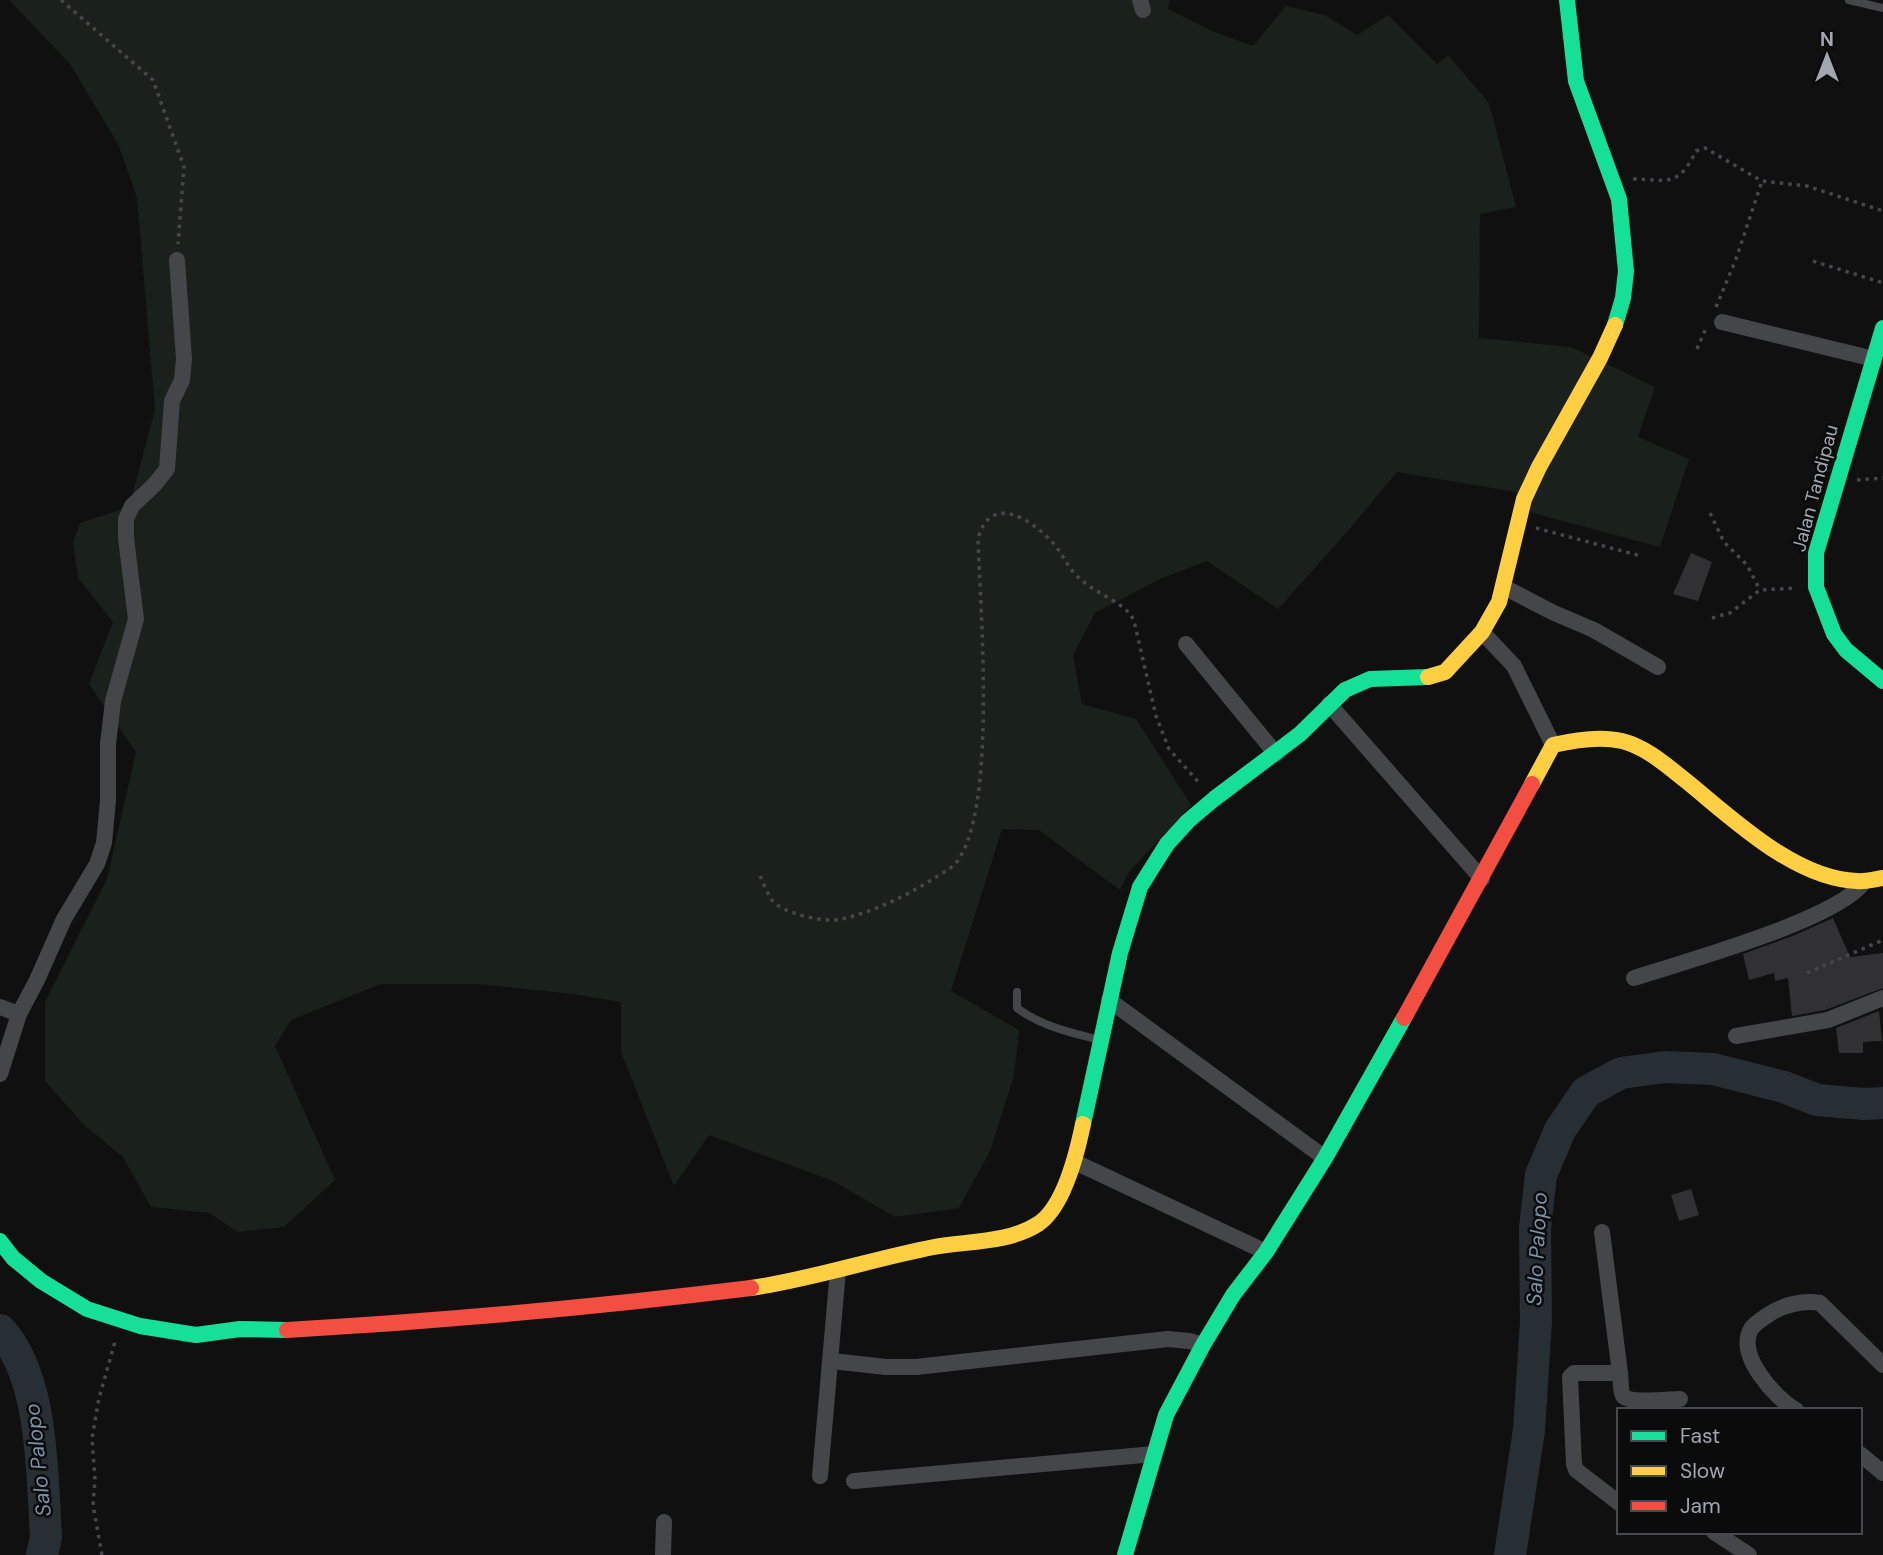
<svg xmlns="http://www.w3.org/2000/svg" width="1883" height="1555" font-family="'DM Sans',sans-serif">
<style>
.green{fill:#1a201b}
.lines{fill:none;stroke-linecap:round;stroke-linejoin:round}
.river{stroke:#282f34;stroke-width:32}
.building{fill:#313133}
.path{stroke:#46474a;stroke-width:3.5;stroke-dasharray:3.5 5;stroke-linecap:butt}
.lane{stroke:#454649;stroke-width:8}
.street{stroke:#454649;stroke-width:16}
.fast{stroke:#16e098;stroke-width:16}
.slow{stroke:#ffcf43;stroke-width:16}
.jam{stroke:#f24e42;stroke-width:16}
.labels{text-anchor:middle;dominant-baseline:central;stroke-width:5;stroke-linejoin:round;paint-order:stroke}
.street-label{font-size:19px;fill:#a1a6b1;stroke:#0b0b0c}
.water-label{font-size:21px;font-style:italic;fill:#7a93ab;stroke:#0b0b0c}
</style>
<rect width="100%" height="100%" fill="#101011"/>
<path class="green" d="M9,0H1170L1168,9L1212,31L1253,46L1286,6L1325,15L1357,35L1388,15L1437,64L1448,55L1489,103L1516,207L1480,214L1479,338L1571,347L1655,387L1638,437L1689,459L1660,547L1533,513L1516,492L1397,472L1347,532L1278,609L1207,561L1160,579L1095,613L1073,655L1082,704L1136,719L1191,805L1128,873L1120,890L1039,830L1002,829L951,991L1019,1030L1014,1076L990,1151L959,1208L895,1217L833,1181L709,1135L674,1186L621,1052V1002L573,994L478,984H381L291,1020L275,1046L335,1180L284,1227L238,1232L209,1213L151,1207L123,1157L84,1125L45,1081V1002L107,879L136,752L89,684L113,622L78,578L73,542L80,523L129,507L155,410L137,198L119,146L70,64Z"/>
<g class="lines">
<g class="river">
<path d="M0,1330C44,1377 42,1476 46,1537L42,1555"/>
<path d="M1510,1555L1529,1430L1536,1321L1535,1228L1541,1175L1560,1130L1586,1092L1621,1073L1665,1067L1713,1069L1784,1087L1817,1100L1864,1104L1883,1103"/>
</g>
</g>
<g class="building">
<path d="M1691,553L1712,562L1698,601L1673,594Z"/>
<path d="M1833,918L1850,957L1883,953V988L1825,1010L1792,1016L1788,978L1775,981L1774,973L1749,980L1743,954L1795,935Z"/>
<path d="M1879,1011L1882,1041L1863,1042V1053H1839L1836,1028Z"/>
<path d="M1691,1189L1699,1215L1679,1221L1671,1195Z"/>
</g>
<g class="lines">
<g class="path">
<path d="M61,0L153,80L184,167L178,244"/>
<path d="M1633,179C1670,180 1678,187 1696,151L1705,148L1762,181L1807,186L1883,211"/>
<path d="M1813,261L1883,283"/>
<path d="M1716,307L1736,259L1762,181"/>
<path d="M1697,349L1707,326"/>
<path d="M1857,480L1883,478"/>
<path d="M1710,513L1724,542L1747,565L1760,590"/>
<path d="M1536,528L1641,556"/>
<path d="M1712,618L1730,613L1760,590L1796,588"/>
<path d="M760,876C764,884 767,893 772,900C783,914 825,923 842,919C875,911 904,897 933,879C940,874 949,870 955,864C998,815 980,608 978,539C990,493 1030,518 1052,542C1062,552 1067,567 1078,577C1093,592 1117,599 1131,615L1134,621L1156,716L1169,749L1201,785"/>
<path d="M1807,973L1883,940"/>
<path d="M102,1555L93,1505L95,1480L92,1438L99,1398L116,1338"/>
</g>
<g class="lane">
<path d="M1849,0L1883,8"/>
<path d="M1017,992V1008C1041,1026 1071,1033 1100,1040"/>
</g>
<g class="street">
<path d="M1140,0L1143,10"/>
<path d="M1722,322L1874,359"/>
<path d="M1504,587L1554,613L1594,630L1658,667"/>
<path d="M1482,632L1514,666L1553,745"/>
<path d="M1186,644L1276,754"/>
<path d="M1329,704L1482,879"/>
<path d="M1634,978C1683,962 1836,920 1863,883"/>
<path d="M1109,1000L1325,1158"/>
<path d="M0,1007L19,1014"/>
<path d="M1736,1036L1828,1020L1883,998"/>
<path d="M0,1074L19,1014L37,980L64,919L97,864L104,843L108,800V744L113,701L136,619L126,538V519L132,506L154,485L167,469L172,401L182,380L184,359L177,260"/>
<path d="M1075,1162L1266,1252"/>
<path d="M1602,1232L1620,1373H1574L1570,1377L1574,1464L1576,1470L1619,1503"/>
<path d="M832,1361L886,1367H916L1168,1339L1189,1341L1203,1345"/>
<path d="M1620,1373C1621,1379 1620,1391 1623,1396C1628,1404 1670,1399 1680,1399"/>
<path d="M1796,1410C1775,1398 1736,1355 1751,1329C1755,1323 1762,1319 1768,1315C1782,1305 1803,1300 1820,1303L1883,1365"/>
<path d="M1860,1454L1883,1473"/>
<path d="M820,1476L838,1270"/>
<path d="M854,1481L1154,1454"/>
<path d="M1714,1532L1749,1555"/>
<path d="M663,1555L664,1522"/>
</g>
<g class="fast">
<path d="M1567,0L1576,81L1619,199L1626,271L1623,298L1615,325"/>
<path d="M1883,328L1816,553V587L1834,634L1846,650L1883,681"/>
<path d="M1083,1124L1120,953L1140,887L1167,844L1188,821L1214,799L1300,734L1345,690L1370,679L1428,677"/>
<path d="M0,1241L13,1258L41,1281L87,1309L140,1326L196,1335L240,1329L287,1330"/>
<path d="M1125,1555L1166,1415L1203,1345L1233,1295L1266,1252L1325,1158L1404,1018"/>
</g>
<g class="slow">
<path d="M1428,677L1445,672L1482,632L1499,602L1524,499L1539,467L1600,358L1615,325"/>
<path d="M1532,784L1553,745C1574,740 1601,736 1622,741C1646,747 1666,765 1685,780C1731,817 1794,879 1857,881C1865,882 1875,879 1883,878"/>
<path d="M751,1288C813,1279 872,1259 934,1247C966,1241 1009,1243 1038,1224C1064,1207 1077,1153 1083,1124"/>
</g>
<g class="jam">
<path d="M1404,1018L1532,784"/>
<path d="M287,1330C442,1321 597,1307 751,1288"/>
</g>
</g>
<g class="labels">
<g class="street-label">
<text transform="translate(1815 488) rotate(-75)">Jalan Tandipau</text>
</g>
<g class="water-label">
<text transform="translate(1537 1249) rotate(-87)">Salo Palopo</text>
<text transform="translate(38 1460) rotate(-96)">Salo Palopo</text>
</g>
</g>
<rect x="1617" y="1408" width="245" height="126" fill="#0b0b0c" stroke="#47494e" stroke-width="2"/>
<rect x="1631" y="1431" width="35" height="10" fill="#16e098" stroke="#47494e" stroke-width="2"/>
<text x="1680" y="1443" font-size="21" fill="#a1a6b1">Fast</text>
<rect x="1631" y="1466" width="35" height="10" fill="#ffcf43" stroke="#47494e" stroke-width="2"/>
<text x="1680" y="1478" font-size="21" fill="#a1a6b1">Slow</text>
<rect x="1631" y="1501" width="35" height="10" fill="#f24e42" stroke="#47494e" stroke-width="2"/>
<text x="1680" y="1513" font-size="21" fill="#a1a6b1">Jam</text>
<g transform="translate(1827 56)" stroke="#0b0b0c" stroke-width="5" paint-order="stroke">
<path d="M0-5L12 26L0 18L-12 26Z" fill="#a1a6b1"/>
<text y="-10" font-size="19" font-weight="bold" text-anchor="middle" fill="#a1a6b1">N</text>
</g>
</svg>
